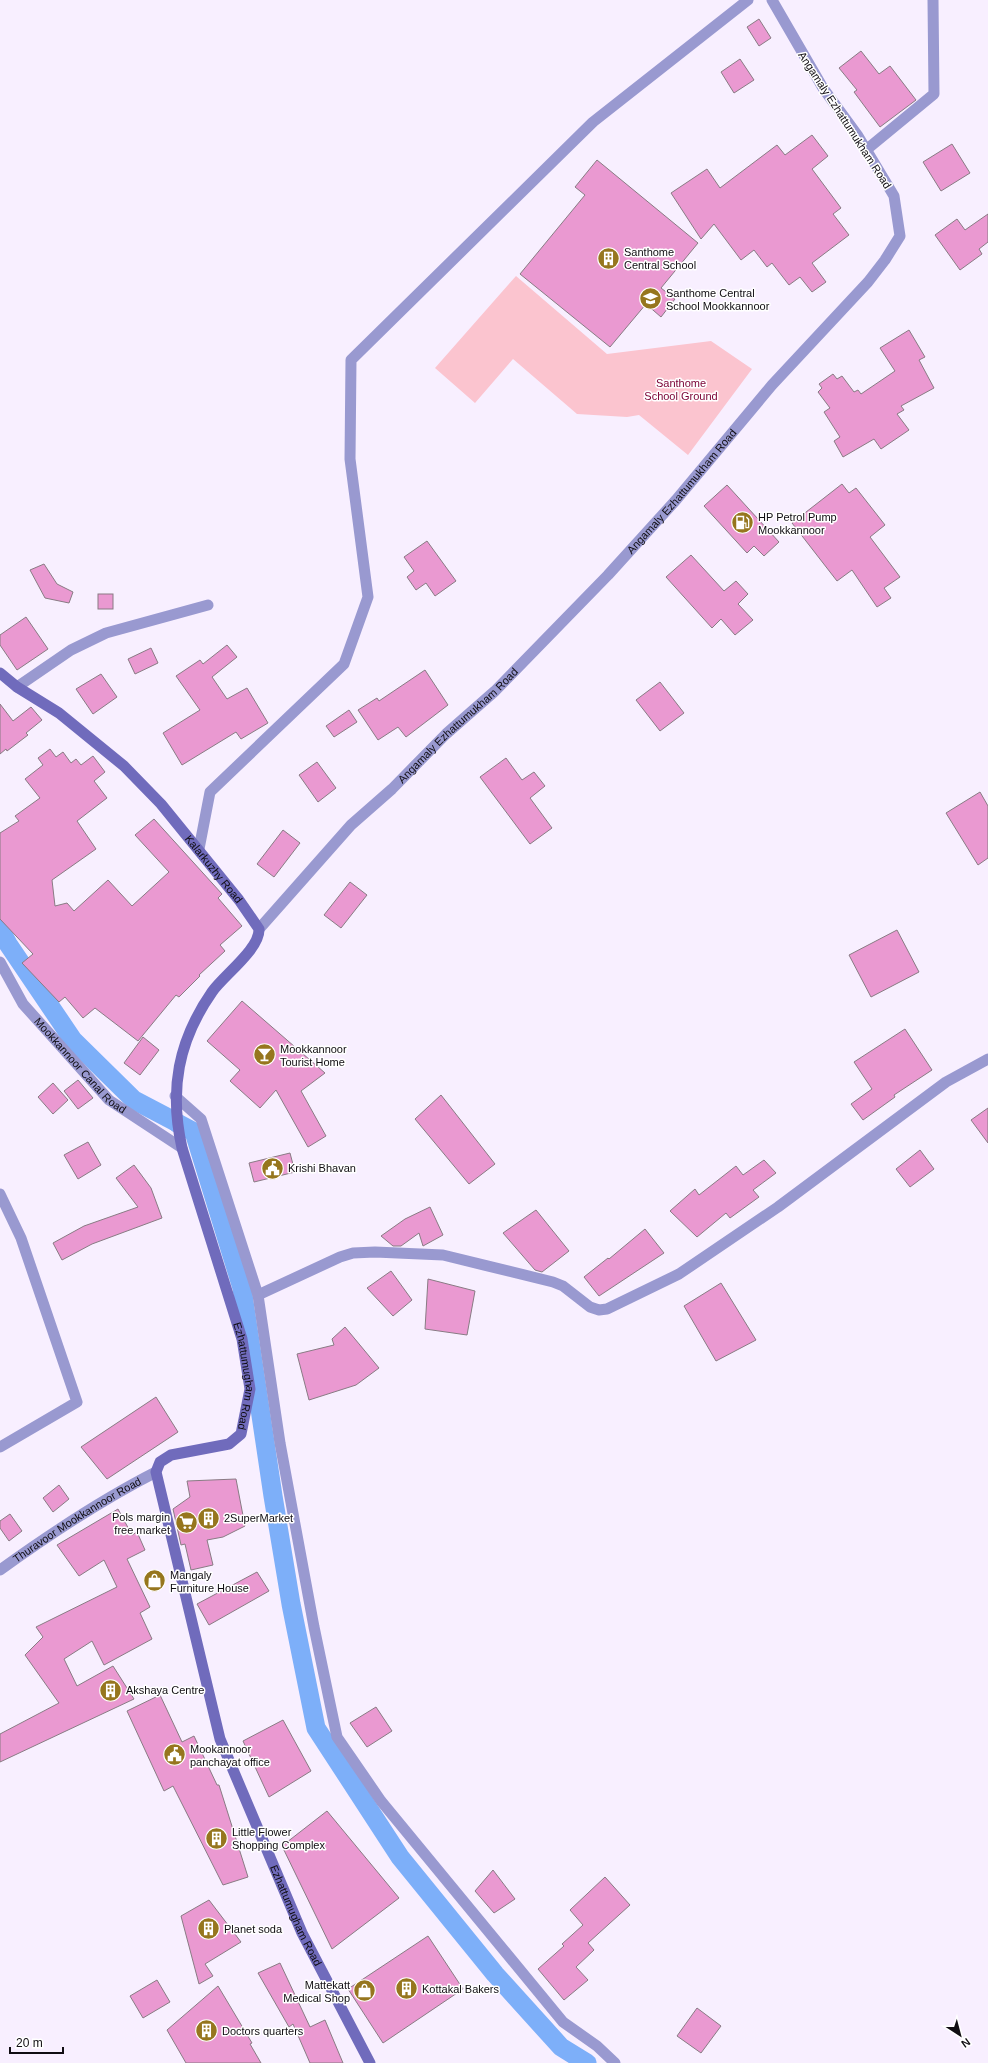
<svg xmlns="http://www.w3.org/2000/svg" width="988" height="2063" font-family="Arial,sans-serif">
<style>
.green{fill:#fbc4cf}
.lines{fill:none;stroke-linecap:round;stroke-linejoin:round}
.canal{stroke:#7daff9;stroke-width:19}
.building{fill:#ea99d1;stroke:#897b84}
.minor{stroke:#9999d0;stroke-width:11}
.tertiary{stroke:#9999d0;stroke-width:11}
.secondary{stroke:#706bbc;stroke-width:11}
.labels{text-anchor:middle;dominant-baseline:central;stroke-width:3;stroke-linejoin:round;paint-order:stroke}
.street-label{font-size:11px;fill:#100d12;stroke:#fff}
.poi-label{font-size:11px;fill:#100d12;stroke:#fff;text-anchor:start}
.park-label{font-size:11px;fill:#790034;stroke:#fff}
</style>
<rect width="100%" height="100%" fill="#f8efff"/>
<path class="green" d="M516,276L607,354L711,341L752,369L688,455L639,415L627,417L577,414L513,359L475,403L435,368Z"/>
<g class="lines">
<g class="canal">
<path d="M0,929L8,944L73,1040L134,1100L176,1122"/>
<path d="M177,1123L194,1132L242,1288L273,1496L291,1604L316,1728L400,1857L495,1974L561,2047L587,2063"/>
</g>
</g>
<g class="building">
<path d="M759,19L771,38L759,46L747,27Z"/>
<path d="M861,51L879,74L890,66L916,100L880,127L854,92L857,90L839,68Z"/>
<path d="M740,59L754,80L734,93L721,72Z"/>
<path d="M812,135L828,156L812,169L841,208L833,214L849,235L812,263L826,282L812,292L800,277L789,285L772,263L767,267L754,250L741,260L714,224L701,239L671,193L707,169L720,188L777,145L785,155Z"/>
<path d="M952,144L970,173L941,191L923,162Z"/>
<path d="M597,160L698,243L661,288L675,299L661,317L646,304L610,347L520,274L585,195L575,187Z"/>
<path d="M988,214V242L979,249L982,254L960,270L935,235L957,219L965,230Z"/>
<path d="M909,330L925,357L919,360L934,388L901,406L904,410L897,414L909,430L881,449L874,439L843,457L834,441L840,437L824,412L830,408L818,392L822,388L819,384L833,374L837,379L842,376L854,392L858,390L861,394L895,371L880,348Z"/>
<path d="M842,484L849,493L856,488L885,525L870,537L900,577L884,588L891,598L877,607L852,570L837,581L792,523Z"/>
<path d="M727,485L779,542L764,556L754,546L747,553L704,506Z"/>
<path d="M427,541L456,581L435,596L426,583L416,590L407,577L414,571L404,557Z"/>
<path d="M691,555L724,591L736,581L748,594L738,604L753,620L735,635L721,619L712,628L666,577Z"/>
<path d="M44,564L57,584L73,592L69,603L45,598L30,570Z"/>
<rect x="98" y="594" width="15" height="15"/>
<path d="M26,617L48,649L17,670L0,645V635Z"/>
<path d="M227,645L237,657L212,677L227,699L247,688L268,723L241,739L236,732L182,765L163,733L200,710L176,676L200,660L203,664Z"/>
<path d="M151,648L158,663L135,674L128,659Z"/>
<path d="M425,670L448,705L406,737L398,727L378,740L358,710L377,698L379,701Z"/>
<path d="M101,674L117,697L93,714L76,689Z"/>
<path d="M660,682L684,713L660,731L636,700Z"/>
<path d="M0,704L13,721L31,707L42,720L26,733L28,735L7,751L6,749L0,754Z"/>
<path d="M349,710L357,722L334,737L326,726Z"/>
<path d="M50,749L56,757L63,752L71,763L76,759L81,765L93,756L105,772L94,781L107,798L77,821L96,849L52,880L55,906L67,903L74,911L108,880L132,906L169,872L135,835L154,819L222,894L218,898L242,926L220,945L225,951L199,975L200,976L179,997L176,995L138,1041L95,1008L83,1018L65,997L59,1002L22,963L33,954L0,919V833L19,821L15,816L40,798L25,779L43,765L38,758Z"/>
<path d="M506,758L522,780L534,772L545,786L530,798L552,828L530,844L480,777Z"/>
<path d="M317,762L336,788L318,802L299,775Z"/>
<path d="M980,792L988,806V858L978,865L946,813Z"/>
<path d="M283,830L300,843L274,877L257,864Z"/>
<path d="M350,882L367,895L341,928L324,915Z"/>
<path d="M897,930L919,972L871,997L849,955Z"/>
<path d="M242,1001L325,1073L301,1091L326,1136L308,1147L276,1090L260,1108L230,1081L240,1070L207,1041Z"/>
<path d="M905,1029L932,1070L894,1095L895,1097L863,1120L851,1104L872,1089L854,1062Z"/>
<path d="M143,1037L159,1050L140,1075L124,1063Z"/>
<path d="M78,1080L93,1098L78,1109L64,1091Z"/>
<path d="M53,1083L68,1100L53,1114L38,1097Z"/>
<path d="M441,1095L495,1164L469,1184L415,1119Z"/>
<path d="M988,1108V1143L971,1120Z"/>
<path d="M88,1142L101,1165L78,1179L64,1155Z"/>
<path d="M920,1150L934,1169L910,1187L896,1169Z"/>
<path d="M290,1153L295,1172L254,1182L249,1163Z"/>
<path d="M764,1160L776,1173L753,1190L759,1197L730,1218L726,1213L697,1237L670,1211L695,1189L699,1195L736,1166L743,1175Z"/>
<path d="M134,1165L151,1188L162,1218L92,1244L62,1260L53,1243L84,1226L138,1207L116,1178Z"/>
<path d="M430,1207L443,1235L423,1246L419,1233L401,1246H393L381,1236L405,1219Z"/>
<path d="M536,1210L569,1251L542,1272L535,1270L503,1233Z"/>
<path d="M645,1229L664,1253L599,1296L584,1277L608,1258L609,1259Z"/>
<path d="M391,1271L412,1300L393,1316L367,1288Z"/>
<path d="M428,1279L475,1291L467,1335L425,1329Z"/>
<path d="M721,1283L756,1340L716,1361L684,1306Z"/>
<path d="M345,1327L379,1368L356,1385L309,1400L297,1354L334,1345L332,1339Z"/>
<path d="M156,1397L178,1432L107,1479L81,1447Z"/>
<path d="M236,1479L245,1526L223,1537L207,1540L213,1565L191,1570L185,1544L181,1545L173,1509L190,1497L187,1481Z"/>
<path d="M59,1485L69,1499L53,1512L43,1498Z"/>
<path d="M118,1509L132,1535L137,1532L145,1550L127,1559L150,1607L140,1613L152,1639L104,1665L92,1641L64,1659L77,1686L113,1666L134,1699L0,1762V1734L59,1703L25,1655L43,1637L36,1627L117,1587L104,1560L79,1576L57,1545Z"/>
<path d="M10,1514L22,1531L9,1541L0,1528V1521Z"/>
<path d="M257,1572L269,1591L209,1625L197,1604Z"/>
<path d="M160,1695L182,1742L194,1736L217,1785H219L248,1877L223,1885L173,1786L164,1791L127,1711Z"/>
<path d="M376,1707L392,1731L367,1747L350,1723Z"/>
<path d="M283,1720L311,1771L269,1797L243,1741Z"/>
<path d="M327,1811L399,1898L332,1949L282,1846Z"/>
<path d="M493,1870L515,1899L494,1913L475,1891Z"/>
<path d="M605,1877L630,1905L588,1943L594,1950L576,1967L588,1980L564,2000L538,1969L564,1946L562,1944L583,1925L570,1910Z"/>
<path d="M209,1900L241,1942L205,1964L213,1976L199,1984L181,1916Z"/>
<path d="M428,1936L463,1989L383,2043L348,1989Z"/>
<path d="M280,1963L310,2027L325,2020L343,2063H310L293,2024L289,2027L258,1973Z"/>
<path d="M157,1980L170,2002L143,2018L130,1996Z"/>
<path d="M218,1986L252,2043L250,2044L261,2063H186L167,2030Z"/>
<path d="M697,2008L721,2026L701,2053L677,2036Z"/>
</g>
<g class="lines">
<g class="minor">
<path d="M866,150L934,94L933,0"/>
<path d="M17,687L71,650L106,633L208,605"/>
<path d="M199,849L210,792L344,664L368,597L350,459L351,360L593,122L748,0"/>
<path id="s1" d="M0,962L23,1004L109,1100L182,1148"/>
<path d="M0,1194L21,1238L77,1402L0,1447"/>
<path d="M258,1295L340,1257L353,1253L375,1252L443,1255L553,1282L563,1286L590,1307L599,1310L607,1309L679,1274L778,1207L946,1082L988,1059"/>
<path id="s2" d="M0,1570C50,1534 101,1500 156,1472"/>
</g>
<g class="tertiary">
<path id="s3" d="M259,929L351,825L392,789L446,734L495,691L608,575L676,500L772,385L868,282L885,260L900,236L894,196L858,136L823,88L772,0"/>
<path d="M175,1096L201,1119L258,1295L280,1443L314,1627L337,1737L381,1801L563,2022L597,2046L615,2063"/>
</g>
<path class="secondary" id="s4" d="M0,673L17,687L59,713L124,766L161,804L239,900L259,929C260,949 224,975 212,992C178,1041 169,1090 182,1148L242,1339L250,1389L241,1434L229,1444L171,1455L160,1462L156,1472L220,1739L302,1933L370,2063"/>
</g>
<defs>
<symbol id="building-disc" viewBox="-11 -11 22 22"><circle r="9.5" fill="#96761e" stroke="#fff"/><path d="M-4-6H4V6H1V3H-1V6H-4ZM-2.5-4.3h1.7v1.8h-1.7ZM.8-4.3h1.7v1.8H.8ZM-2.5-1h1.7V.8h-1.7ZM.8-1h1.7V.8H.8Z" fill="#fff"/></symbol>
<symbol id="school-disc" viewBox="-11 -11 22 22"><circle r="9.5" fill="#96761e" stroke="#fff"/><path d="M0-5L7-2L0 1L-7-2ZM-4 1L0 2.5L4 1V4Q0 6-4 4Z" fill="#fff"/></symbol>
<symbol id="fuel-disc" viewBox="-11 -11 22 22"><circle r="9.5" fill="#96761e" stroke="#fff"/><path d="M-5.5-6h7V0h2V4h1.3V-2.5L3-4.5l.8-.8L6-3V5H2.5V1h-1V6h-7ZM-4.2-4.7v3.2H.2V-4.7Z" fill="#fff"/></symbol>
<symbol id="bar-disc" viewBox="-11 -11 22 22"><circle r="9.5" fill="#96761e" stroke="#fff"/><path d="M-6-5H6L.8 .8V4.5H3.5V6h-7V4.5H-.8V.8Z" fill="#fff"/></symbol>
<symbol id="civic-disc" viewBox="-11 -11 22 22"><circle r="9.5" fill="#96761e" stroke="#fff"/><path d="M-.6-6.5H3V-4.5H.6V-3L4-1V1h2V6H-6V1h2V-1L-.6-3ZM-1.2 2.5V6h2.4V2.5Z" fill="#fff"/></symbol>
<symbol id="supermarket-disc" viewBox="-11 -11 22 22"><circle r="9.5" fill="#96761e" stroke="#fff"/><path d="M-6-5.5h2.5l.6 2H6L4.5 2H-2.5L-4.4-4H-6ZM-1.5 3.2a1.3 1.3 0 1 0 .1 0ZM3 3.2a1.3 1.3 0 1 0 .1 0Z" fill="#fff"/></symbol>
<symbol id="shop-disc" viewBox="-11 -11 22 22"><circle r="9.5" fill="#96761e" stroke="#fff"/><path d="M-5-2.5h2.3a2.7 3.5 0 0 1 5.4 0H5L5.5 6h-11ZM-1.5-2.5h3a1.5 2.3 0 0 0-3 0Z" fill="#fff"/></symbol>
</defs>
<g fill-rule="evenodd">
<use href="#building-disc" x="596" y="246" width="25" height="25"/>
<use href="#school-disc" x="638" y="286" width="25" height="25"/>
<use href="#fuel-disc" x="730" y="510" width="25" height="25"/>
<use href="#bar-disc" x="252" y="1042" width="25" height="25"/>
<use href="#civic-disc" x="260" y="1156" width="25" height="25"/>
<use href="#building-disc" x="196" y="1506" width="25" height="25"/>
<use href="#supermarket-disc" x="174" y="1510" width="25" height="25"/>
<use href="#shop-disc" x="142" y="1568" width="25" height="25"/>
<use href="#building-disc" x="98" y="1678" width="25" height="25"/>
<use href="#civic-disc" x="162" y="1742" width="25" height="25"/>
<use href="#building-disc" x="204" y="1826" width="25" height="25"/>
<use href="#building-disc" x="196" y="1916" width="25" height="25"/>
<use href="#building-disc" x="394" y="1976" width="25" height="25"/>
<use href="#shop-disc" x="352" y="1978" width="25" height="25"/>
<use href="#building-disc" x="194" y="2018" width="25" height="25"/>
</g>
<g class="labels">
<g class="street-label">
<text transform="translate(845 120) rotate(57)">Angamaly Ezhattumukham Road</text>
<text stroke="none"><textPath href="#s3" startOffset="609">Angamaly Ezhattumukham Road</textPath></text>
<text stroke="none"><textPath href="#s3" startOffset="285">Angamaly Ezhattumukham Road</textPath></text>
<text stroke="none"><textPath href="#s4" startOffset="292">Kalarkuzhy Road</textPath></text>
<text stroke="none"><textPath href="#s1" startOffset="132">Mookkannoor Canal Road</textPath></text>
<text stroke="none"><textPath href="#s4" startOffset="849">Ezhattumugham Road</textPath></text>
<text stroke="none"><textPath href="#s2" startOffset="92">Thuravoor Mookkannoor Road</textPath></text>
<text stroke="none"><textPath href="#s4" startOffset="1473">Ezhattumugham Road</textPath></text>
</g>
<g class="poi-label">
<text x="624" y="252">Santhome<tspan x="624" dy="13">Central School</tspan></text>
<text x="666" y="293">Santhome Central<tspan x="666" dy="13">School Mookkannoor</tspan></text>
<text x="758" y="517">HP Petrol Pump<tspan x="758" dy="13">Mookkannoor</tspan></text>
<text x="280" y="1049">Mookkannoor<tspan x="280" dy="13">Tourist Home</tspan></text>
<text x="288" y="1168">Krishi Bhavan</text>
<text x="170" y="1517" text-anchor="end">Pols margin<tspan x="170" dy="13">free market</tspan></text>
<text x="224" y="1518">2SuperMarket</text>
<text x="170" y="1575">Mangaly<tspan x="170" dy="13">Furniture House</tspan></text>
<text x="126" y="1690">Akshaya Centre</text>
<text x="190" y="1749">Mookannoor<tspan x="190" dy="13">panchayat office</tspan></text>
<text x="232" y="1832">Little Flower<tspan x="232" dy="13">Shopping Complex</tspan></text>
<text x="224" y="1929">Planet soda</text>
<text x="350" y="1985" text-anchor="end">Mattekatt<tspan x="350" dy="13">Medical Shop</tspan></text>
<text x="422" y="1989">Kottakal Bakers</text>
<text x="222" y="2031">Doctors quarters</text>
</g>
<g class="park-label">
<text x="681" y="383">Santhome<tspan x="681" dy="13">School Ground</tspan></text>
</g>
</g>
<g transform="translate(960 2035) rotate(144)" stroke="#ffffff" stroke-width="3" paint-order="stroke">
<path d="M0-3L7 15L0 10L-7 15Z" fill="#100d12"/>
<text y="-6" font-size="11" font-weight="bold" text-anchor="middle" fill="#100d12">N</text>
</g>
<path d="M10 2047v6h53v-6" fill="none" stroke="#100d12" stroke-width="2"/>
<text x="16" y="2047" font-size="12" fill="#100d12" stroke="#ffffff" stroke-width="3" paint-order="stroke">20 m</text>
</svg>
